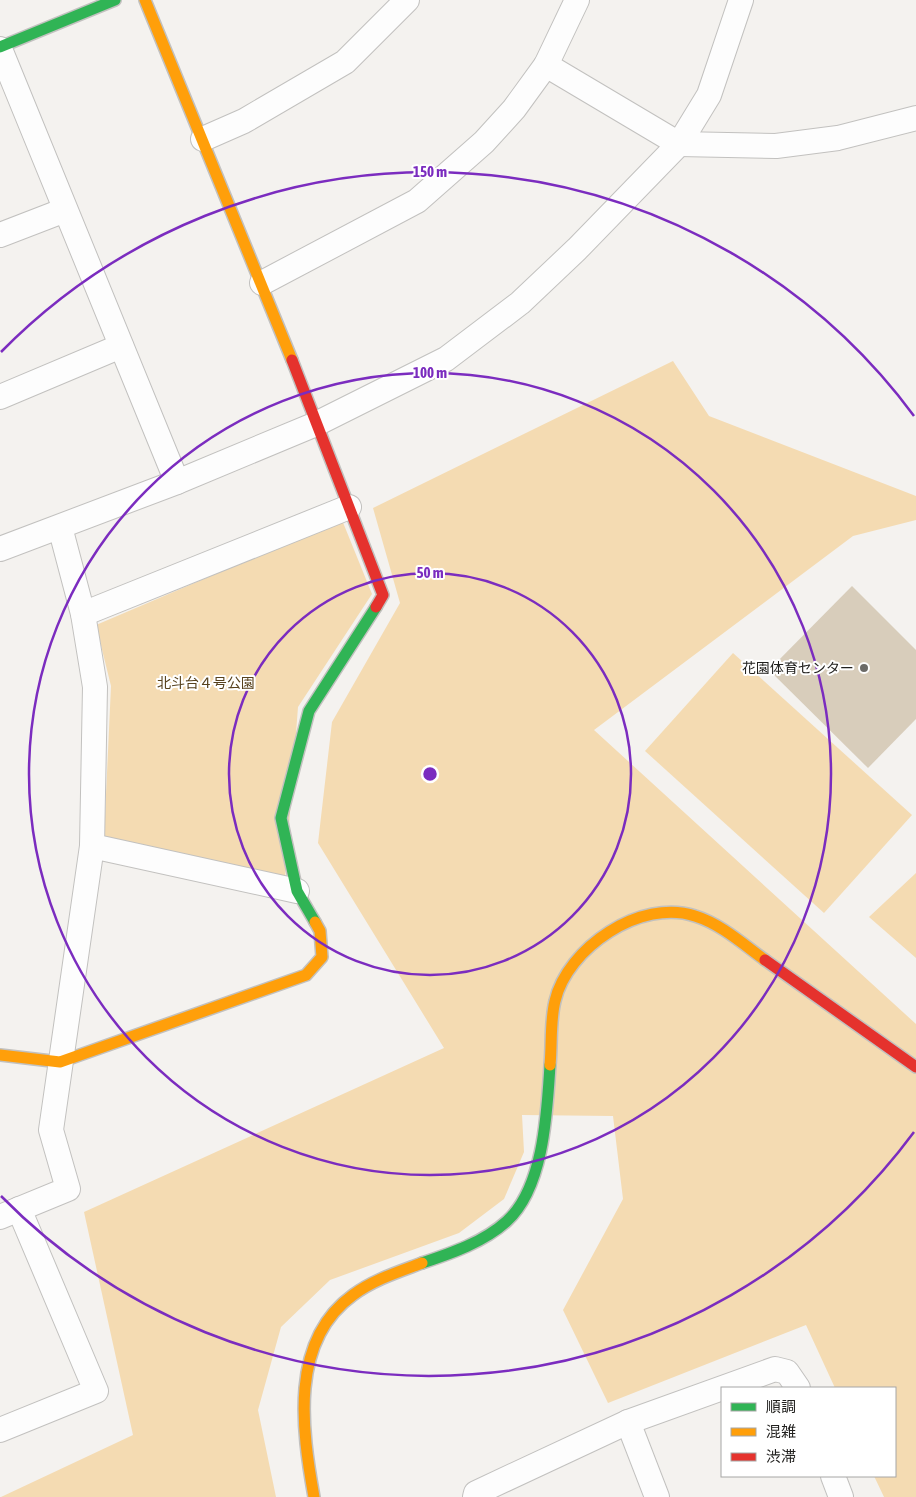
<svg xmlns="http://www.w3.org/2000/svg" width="916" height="1497" font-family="'Asap Condensed','Noto Sans JP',sans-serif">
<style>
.green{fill:#f4dbb2}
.building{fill:#d8cdbb}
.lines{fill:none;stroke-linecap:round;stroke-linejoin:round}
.street-casing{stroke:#c2c1bf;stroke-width:26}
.fast-casing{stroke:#c2c1bf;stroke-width:14}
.slow-casing{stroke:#c2c1bf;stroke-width:14}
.jam-casing{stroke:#c2c1bf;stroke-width:14}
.street{stroke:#fdfdfd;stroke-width:24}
.fast{stroke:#30b455;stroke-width:11}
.slow{stroke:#ff9f0a;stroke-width:11}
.jam{stroke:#e5322d;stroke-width:11}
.ring{fill:none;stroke:#7b2cbf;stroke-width:2.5}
.poi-dot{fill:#6b6a67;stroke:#fff;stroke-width:2}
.labels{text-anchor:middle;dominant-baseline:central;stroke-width:4;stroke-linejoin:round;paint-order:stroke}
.poi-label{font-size:14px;fill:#21201e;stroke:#fff;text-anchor:end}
.park-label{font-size:14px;fill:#57411c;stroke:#fff}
.centre{fill:#7b2cbf;stroke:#fff;stroke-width:2.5}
.ring-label{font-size:15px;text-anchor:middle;font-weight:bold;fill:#7b2cbf;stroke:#fff;stroke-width:4;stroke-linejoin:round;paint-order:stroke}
</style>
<rect width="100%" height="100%" fill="#f4f2ef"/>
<g class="green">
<path d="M673,361L709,416L916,496V520L853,536L594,730L916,1024V1497H884L874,1476H895V1388H835L806,1325L608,1403L563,1310L623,1199L613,1116L522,1115L524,1152L504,1199L459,1233L330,1280L281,1327L258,1410L276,1497H1L133,1435L84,1212L444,1048L318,843L332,722L400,603L373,508Z"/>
<path d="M342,520L372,594L298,707L285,879L104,838L111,686L96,625Z"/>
<path d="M733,653L912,815L824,913L645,751Z"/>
<path d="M916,873V958L869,917Z"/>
</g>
<path class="building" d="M852,586L916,650V719L868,768L769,670Z"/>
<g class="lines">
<defs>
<g id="street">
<path d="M0,49L177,482"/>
<path d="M546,65L679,144L776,146L838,138L916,118"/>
<path d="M203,139L244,121L345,62L407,0"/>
<path d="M0,235L65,210"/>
<path d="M262,283L417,201L484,142L514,109L546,65L577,0"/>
<path d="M0,397L121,346"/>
<path d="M0,549L177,482L316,424L446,359L520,303L577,249L679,144L709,95L741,0"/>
<path d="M83,614L349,507"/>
<path d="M92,846L297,891"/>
<path d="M0,1217L68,1189L51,1130L92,846L95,687L83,614L60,527"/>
<path d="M628,1422L657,1497"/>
<path d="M0,1430L96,1391L19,1209"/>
<path d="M833,1476L841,1497"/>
<path d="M475,1497L476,1493L628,1422L775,1369L787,1372L798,1388"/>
</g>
<g id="fast">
<path d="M0,47L115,0"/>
<path d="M315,922L297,891L281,818L309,711L376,607"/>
<path d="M422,1263C452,1253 484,1242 507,1221C544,1187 547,1112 550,1065"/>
</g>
<g id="slow">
<path d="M145,0L292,360"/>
<path d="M0,1055L60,1062L306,975L322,957L320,931L315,922"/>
<path d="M550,1065C552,1044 550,1021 555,1001C567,948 641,898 695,916C721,924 743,944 765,960"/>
<path d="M314,1497C302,1430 289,1341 353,1295C373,1280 398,1272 422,1263"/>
</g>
<g id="jam">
<path d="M292,360L383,595L376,607"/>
<path d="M765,960L916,1067"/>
</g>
</defs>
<use href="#street" class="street-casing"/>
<use href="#fast" class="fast-casing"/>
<use href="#slow" class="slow-casing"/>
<use href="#jam" class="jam-casing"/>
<use href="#street" class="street"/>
<use href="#fast" class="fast"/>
<use href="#slow" class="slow"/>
<use href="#jam" class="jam"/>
</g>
<g class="ring">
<circle cx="430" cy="774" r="201"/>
<circle cx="430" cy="774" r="401"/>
<path d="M914 1132A602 602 0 0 1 1 1196M1 352A602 602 0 0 1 914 416"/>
</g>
<circle class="poi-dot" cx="864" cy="668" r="5"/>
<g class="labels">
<g class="poi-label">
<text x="854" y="668">花園体育センター</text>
</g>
<g class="park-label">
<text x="206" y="683">北斗台４号公園</text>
</g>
</g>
<circle cx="430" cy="774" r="8" class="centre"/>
<g class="ring-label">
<text x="430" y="177">150 m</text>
<text x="430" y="378">100 m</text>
<text x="430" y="578">50 m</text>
</g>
<rect x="721" y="1387" width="175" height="90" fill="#ffffff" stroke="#a6a6a5"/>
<rect x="731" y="1403" width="25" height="8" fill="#30b455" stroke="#a6a6a5"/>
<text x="766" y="1412" font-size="15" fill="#21201e">順調</text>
<rect x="731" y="1428" width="25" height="8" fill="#ff9f0a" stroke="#a6a6a5"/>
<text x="766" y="1437" font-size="15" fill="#21201e">混雑</text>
<rect x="731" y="1453" width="25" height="8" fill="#e5322d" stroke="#a6a6a5"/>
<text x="766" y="1462" font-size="15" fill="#21201e">渋滞</text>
</svg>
